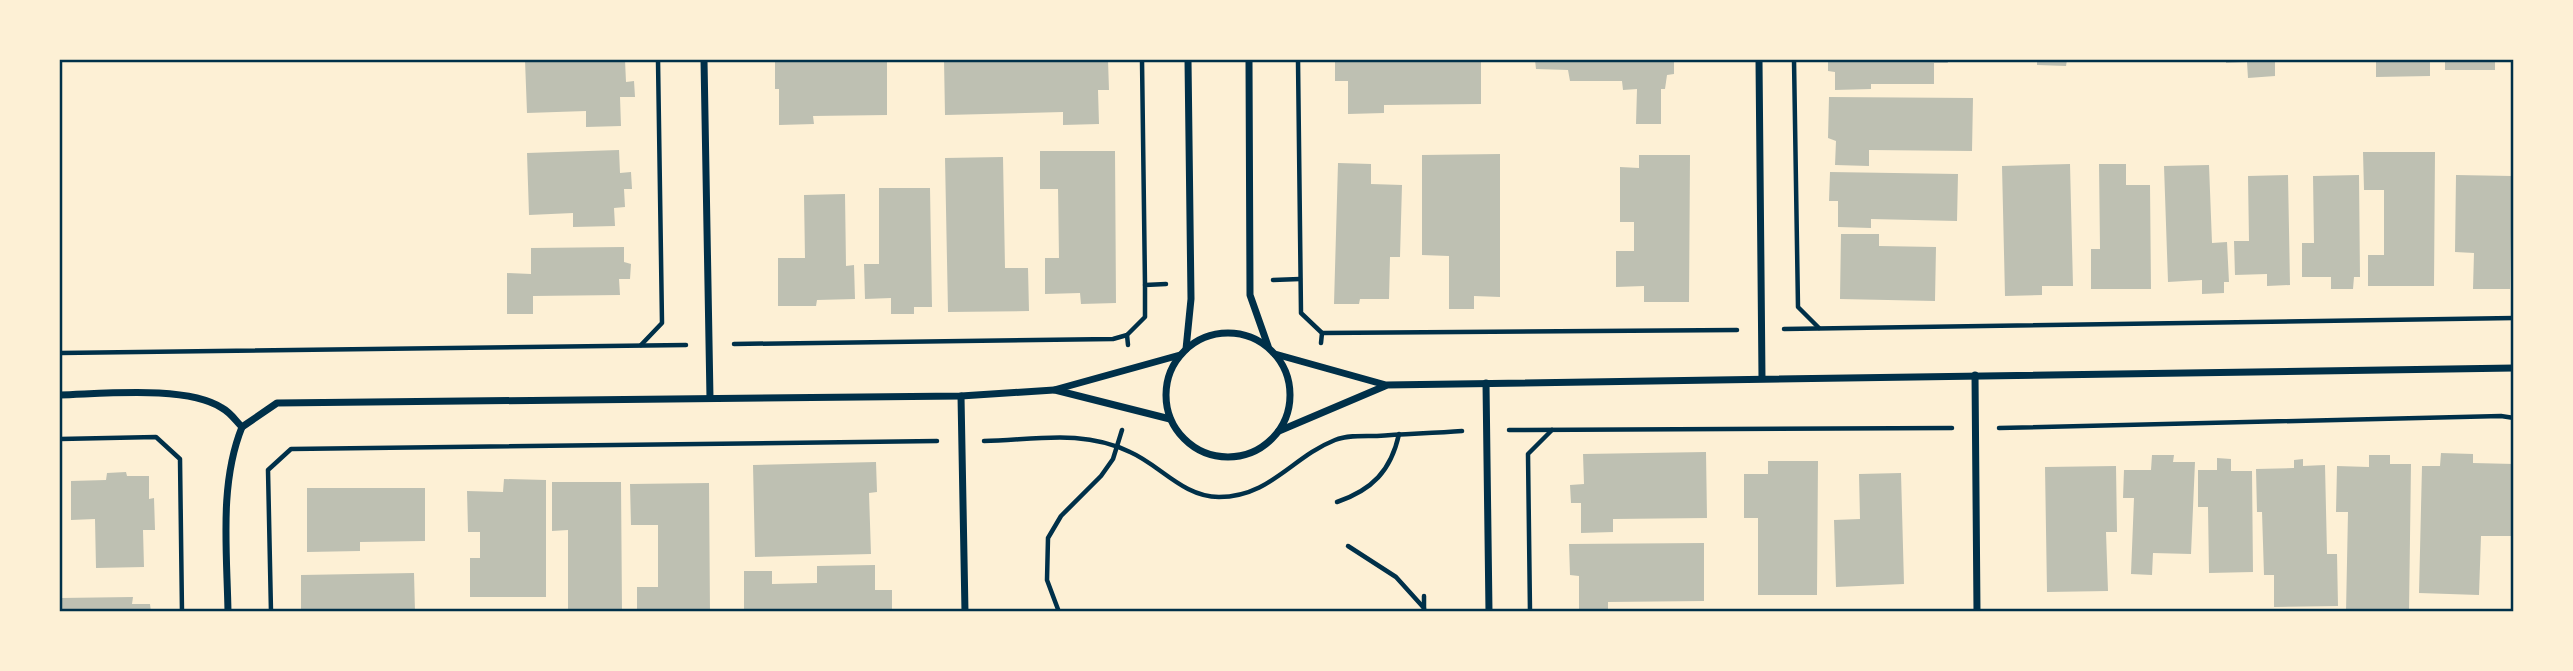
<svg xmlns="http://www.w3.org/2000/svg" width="2573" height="671" font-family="Lora,serif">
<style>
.building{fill:#bec0b2}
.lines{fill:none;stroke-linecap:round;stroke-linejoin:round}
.path{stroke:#003049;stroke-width:4.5}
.minor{stroke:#003049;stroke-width:7}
.neatline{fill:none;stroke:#003049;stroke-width:2.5}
</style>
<rect width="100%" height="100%" fill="#fdf0d5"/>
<g class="building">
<path d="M525,60H625L626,82L634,81L635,97H620L621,126L586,127V111L527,113Z"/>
<path d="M775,60H887V115L813,116L814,124L779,125V89H775Z"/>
<path d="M944,60H1108L1109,90H1098L1099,124L1063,125V112L945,115Z"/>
<path d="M1335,60H1481V104L1384,105V113L1348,114V81H1335Z"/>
<path d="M1535,60H1674V74L1667,75L1665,89H1661V124H1636L1637,89L1623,90L1622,81H1570L1568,70L1536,69Z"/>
<path d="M1828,60H1947L1948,63H1934V84H1871V89L1835,90V72L1828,71Z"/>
<path d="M2037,60H2067L2066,66L2037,65Z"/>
<path d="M2226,60H2275V76L2248,78L2247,62L2226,63Z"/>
<path d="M2376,60H2430V76L2376,77Z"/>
<rect x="2445" y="60" width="50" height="10"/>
<path d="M1829,97L1973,98L1972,151L1869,150V166L1835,165L1836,141L1828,138Z"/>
<path d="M619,150L620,173L631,172L632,189H624L625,207L614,208L615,226L573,227V213L529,215L527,153Z"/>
<path d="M1040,151H1115L1116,303L1081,304L1080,293L1045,294V258H1059L1058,189H1040Z"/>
<path d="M2363,152H2435L2434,286H2368V255H2384V190H2364Z"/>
<path d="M1500,154V297L1474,296V309H1449V256L1422,255V155Z"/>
<path d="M1639,155H1690L1689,302H1644V286L1616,287V251H1634V222H1620V167L1639,168Z"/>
<path d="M1003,157L1005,268H1028L1029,311L948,312L945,158Z"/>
<path d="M1338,163L1371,164V184L1402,185L1400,257H1390L1389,299H1360L1359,304H1334Z"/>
<path d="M2070,164L2073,286H2042V295L2005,296L2002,166Z"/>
<path d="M2099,164H2126V185H2150L2151,289H2091V249H2100Z"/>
<path d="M2209,165L2212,243L2227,242L2229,282H2224V293L2202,294V280L2168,282L2164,166Z"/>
<path d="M1830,172L1958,174L1957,221L1871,219V228L1838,227V201H1829Z"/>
<path d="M2288,175L2290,285L2267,286V274L2235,275L2234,241H2249L2248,176Z"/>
<path d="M2359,175L2360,277H2354L2353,289H2331V277H2302V243H2314L2313,176Z"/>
<path d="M2456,175L2512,176L2510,289H2473L2474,253L2455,252Z"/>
<path d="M879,188H930L932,307H914V314H891V298L865,299L864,264H879Z"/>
<path d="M845,194L846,266L854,265L855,299L817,300L816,306H778V258H805L804,195Z"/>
<path d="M1841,234H1879V246L1936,247L1935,301L1840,299Z"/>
<path d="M624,247V262L631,264L630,279H619L620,295L533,296V314H507V273L531,274V248Z"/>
<path d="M1706,452L1707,518L1613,519V532L1581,533V503H1571L1570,485L1584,484L1583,454Z"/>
<path d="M2441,453L2473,454V463L2514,464V536H2481L2479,595L2419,593L2422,466H2440Z"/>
<path d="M2152,455H2174L2173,462H2195L2191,554L2153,553L2152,575L2131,574L2134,498H2123L2124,470H2151Z"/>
<path d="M2369,455H2390V464H2411L2409,612H2346L2348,512H2336L2337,466L2369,467Z"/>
<path d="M2217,458L2231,459V471H2252L2253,572L2209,573L2208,507H2198V470H2217Z"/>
<path d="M2303,459V466L2325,465L2327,554H2337L2338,606L2274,607V575H2264L2262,512H2257L2256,469L2294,468V460Z"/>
<path d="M1768,461H1818L1817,595H1758V518H1744V474H1768Z"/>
<path d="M876,462L877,492L869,493L871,554L755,557L753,465Z"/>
<path d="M2116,466L2117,532H2106L2108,591L2047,592L2045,467Z"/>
<path d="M126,472L127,476H149V499L154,498L155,530H143L144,567L96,568L95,519L71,520V481L106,480L107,473Z"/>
<path d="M1901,473L1904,584L1836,587L1834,520L1860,519L1859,474Z"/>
<path d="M504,479L546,480V597H470V558H480V532H468L467,491L503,492Z"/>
<path d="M552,482H621L622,612H568V530L552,531Z"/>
<path d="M709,483L710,612H637V587H658V525H631L630,484Z"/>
<path d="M307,488H425V541L360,542V551L307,552Z"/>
<path d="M1704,543V601L1608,602V612H1579V576L1570,575L1569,544Z"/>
<path d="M875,565V590H892V612H744V571H772V584L817,583V566Z"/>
<path d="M414,573L415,612H301V575Z"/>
<path d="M133,597L132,604H150L151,612H60V598Z"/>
</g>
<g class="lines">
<g class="path">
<path d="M1142,60L1145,285"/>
<path d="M1298,60L1301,313L1322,333L1321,343"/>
<path d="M1794,60L1798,307L1819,328"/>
<path d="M1273,280L1300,279"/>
<path d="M1784,329L2514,318"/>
<path d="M1322,333L1737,330"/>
<path d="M734,344L1113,339L1127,335"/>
<path d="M641,345L662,323L658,60"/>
<path d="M1128,345L1127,335L1145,317V285L1166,284"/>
<path d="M60,353L686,345"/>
<path d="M1999,428L2501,416L2514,418"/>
<path d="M1509,430L1952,428"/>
<path d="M60,439L156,437L180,459L182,612"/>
<path d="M984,441C1035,440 1082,429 1130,452C1160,465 1183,497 1219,497C1270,497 1292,457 1335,440C1347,435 1364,436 1377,436C1406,434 1434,433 1462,431"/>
<path d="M1337,502C1372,490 1391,471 1399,434"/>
<path d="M1348,546L1396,577L1424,608"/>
<path d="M1424,596V612"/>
<path d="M271,612L268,470L291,449L937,441"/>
<path d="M1059,612L1047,580L1048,538L1061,516L1101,476L1113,459L1122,430"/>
<path d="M1530,612L1528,454L1552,430"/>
</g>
<g class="minor">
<path d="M704,60L710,398"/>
<path d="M1249,60L1250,295L1268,346"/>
<path d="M1759,60L1762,378"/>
<circle cx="1228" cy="395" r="62"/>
<path d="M1186,349L1191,299L1188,60"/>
<path d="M1275,354L1386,385L2514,368"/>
<path d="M1975,375L1977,612"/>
<path d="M1486,383L1489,612"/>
<path d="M1055,390L1170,419"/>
<path d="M60,395C102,394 187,385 222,408C230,412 236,421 242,427L277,403L961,396L1054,390L1180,355"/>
<path d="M961,396L965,612"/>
<path d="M1279,431L1385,386"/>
<path d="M228,612C227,551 219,484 242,427"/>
</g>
</g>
<rect width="2573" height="671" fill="none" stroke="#fdf0d5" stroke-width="122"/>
<rect x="61" y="61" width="2451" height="549" class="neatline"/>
</svg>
